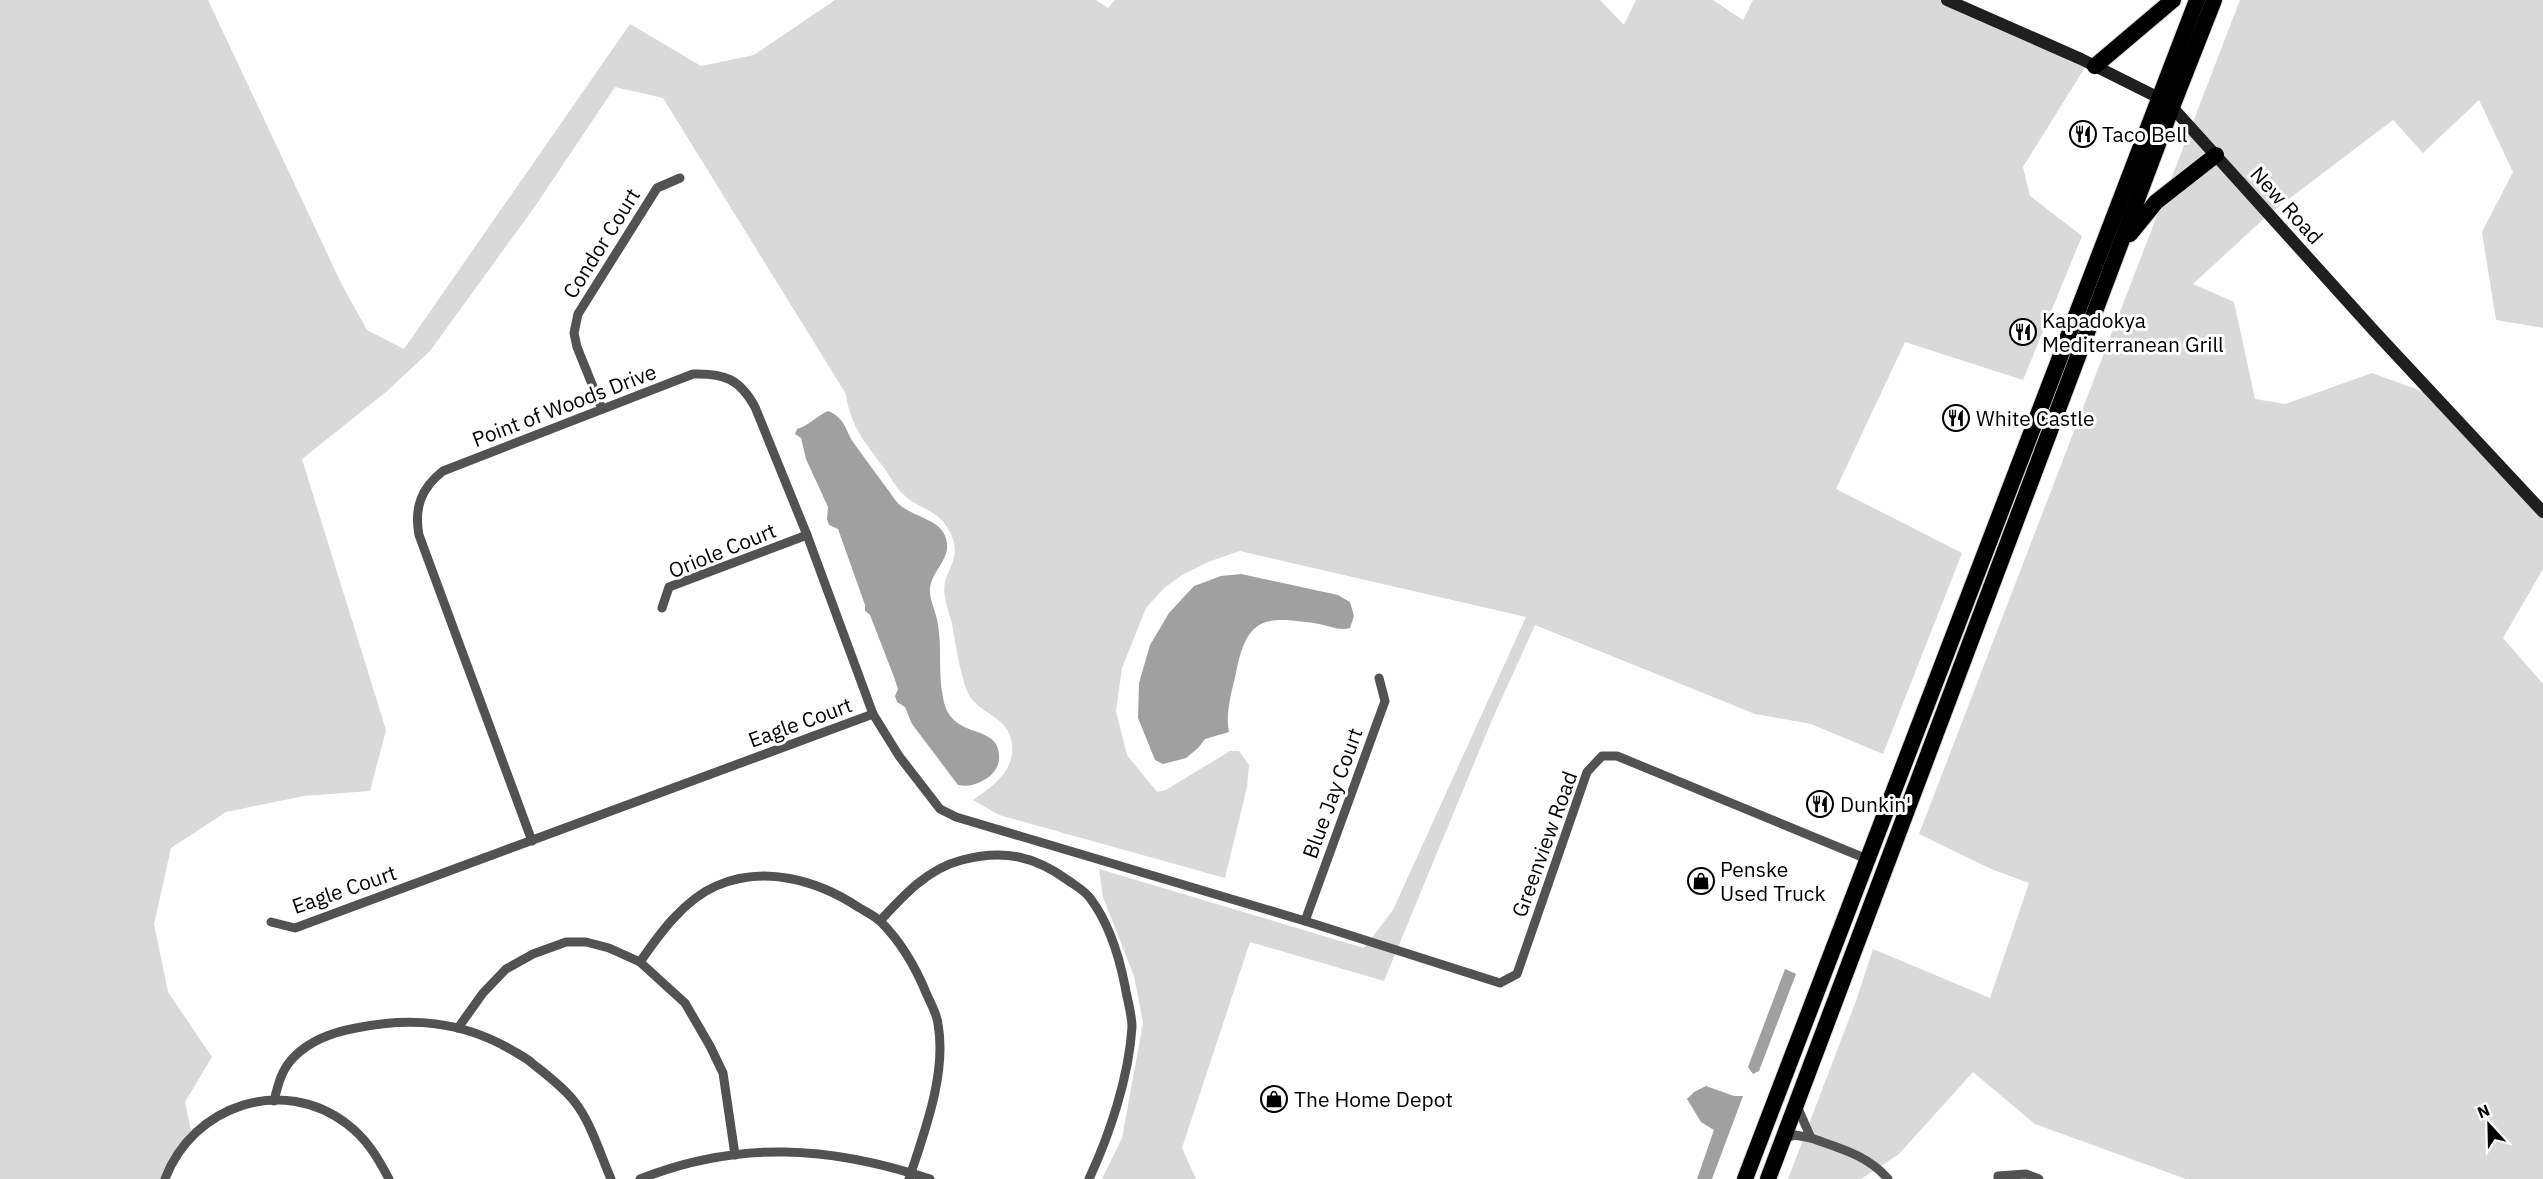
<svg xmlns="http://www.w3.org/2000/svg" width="2543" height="1179" font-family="'IBM Plex Sans',sans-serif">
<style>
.green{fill:#d9d9d9}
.water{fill:#a0a0a0}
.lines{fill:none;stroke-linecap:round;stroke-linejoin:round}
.highway-casing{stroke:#dbdbdb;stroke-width:18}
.street{stroke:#525252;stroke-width:9}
.secondary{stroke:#1f1f1f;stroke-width:12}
.highway{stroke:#000;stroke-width:16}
.labels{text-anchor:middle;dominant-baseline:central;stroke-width:6;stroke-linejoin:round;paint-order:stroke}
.poi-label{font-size:21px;fill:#000;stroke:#fff;text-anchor:start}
.street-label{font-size:21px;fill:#000;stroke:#fff}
</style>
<rect width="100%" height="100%" fill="#fff"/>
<g class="green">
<path d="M0,0H208L342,285L367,330L404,349L630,24L701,66L754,55L835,0H1096L1108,8L1115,0H1600L1624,25L1636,0H1713L1743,20L1753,0H1944L2087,64L2023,167L2030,196L2082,236L2023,380L1905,342L1836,489L1962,553L1883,754L1811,724L1755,714L1535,625L1492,720L1384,981L1250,942L1182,1148L1196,1179H1102L1122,1138L1143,1023L1134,976L1103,897L1099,869L1364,948L1393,910L1526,617L1240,551L1208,562L1182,575L1164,588L1146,608L1122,668L1116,711L1127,755L1157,792L1166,790L1230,751H1239L1249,765L1247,787L1225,878L999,815L973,800C993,786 1015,771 1012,744C1009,715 976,714 967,691C959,669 956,646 952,624C950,615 946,606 945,597C939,569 970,560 945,524C935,510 916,507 904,495C896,488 891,478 885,469C866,444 850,426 846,394L663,98L615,87L536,205L430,351L386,392L302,459L386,730L370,791L304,796L226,812L171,848L154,924L168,992L212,1057L185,1102L192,1136L163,1179H0Z"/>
<path d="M2240,0H2543V328L2496,320L2482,232L2513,172L2479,100L2423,153L2393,120L2269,214L2193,284L2234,302L2255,399L2285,404L2372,373L2432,395L2543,511V569L2503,638L2543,684V1179H2186L2035,1124L1973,1072L1899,1154L1861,1179H1788L1856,1001L1873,949L1990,998L2029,883L1991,869L1919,834Z"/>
</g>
<g class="water">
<path d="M828,411C833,413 836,415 840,419C846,425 848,435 853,442C867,462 882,481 896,501C909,518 944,517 947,543C949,561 931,572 930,589C929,600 937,613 938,625C942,648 938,674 943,697C944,706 948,715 955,721C970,735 1001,730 999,759C999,767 992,776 984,780C975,785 968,787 958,785L912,724L905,707L897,702L895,696L898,689L894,677L870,615L865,611V605L838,529L829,525L827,519L828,507L806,459L801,438L795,434L797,429C808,426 817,416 828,411Z"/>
<path d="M1241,574L1338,595L1350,602L1354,616L1350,628C1339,631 1330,626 1319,624C1266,616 1247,615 1236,673C1232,691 1225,713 1229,732L1205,739L1198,748L1186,758L1163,764L1155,760L1138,718L1139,683L1150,645L1169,613L1194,586L1221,576Z"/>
<path d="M1785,969L1796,974L1759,1071L1753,1074L1748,1067Z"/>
<path d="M1706,1086L1734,1096H1743L1712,1179H1697L1714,1130L1701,1122L1687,1099L1694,1092Z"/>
</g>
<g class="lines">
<defs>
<g id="highway">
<path d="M2095,66L2173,0"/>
<path d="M2130,234L2156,202L2216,155"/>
<path d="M1745,1179L2197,0"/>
<path d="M1768,1179L2172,107L2214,0"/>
</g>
</defs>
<use href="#highway" class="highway-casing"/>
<g class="street">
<path d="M602,409L577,347L574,333L578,314L657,188L680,178"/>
<path d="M662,608L669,587L807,535"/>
<path d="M532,841L419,535C414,508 421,488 443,471L693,374C724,373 740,379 755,407L807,535L873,714L899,756L940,809L956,817L1305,921L1500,983L1517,974L1587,772L1602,756H1617L1867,859"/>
<path d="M880,921C903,896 927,869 962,860C1004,849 1035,856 1069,881C1076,886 1085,891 1090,898C1109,923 1119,956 1125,986C1127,999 1132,1014 1132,1027C1129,1076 1110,1134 1089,1179"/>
<path d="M1305,921L1385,701L1379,678"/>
<path d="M271,922L295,928L873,714"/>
<path d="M640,962C660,933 684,900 716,886C764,865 817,880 858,907C866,912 875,916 881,922C902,943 916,968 927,995C931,1004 937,1014 938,1024C947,1074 924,1133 909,1179"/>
<path d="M458,1028L483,993L506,969L533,954L566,942H586L609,948L640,962L685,1003L710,1046L723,1073L735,1155"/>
<path d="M274,1101C278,1084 282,1068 295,1056C311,1040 334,1032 356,1028C411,1017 461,1021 510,1049C518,1054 527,1058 533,1064C547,1075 563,1087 574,1101C591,1122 600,1154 611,1179"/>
<path d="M1811,1138C1839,1148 1868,1155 1888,1179"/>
<path d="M1783,1139L1795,1135L1811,1138L1797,1106"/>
<path d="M165,1179C193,1105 283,1075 347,1124C367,1139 378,1158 389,1179"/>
<path d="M640,1179C739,1140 830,1146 930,1179"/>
<path d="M1998,1179V1176L2026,1174L2039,1179"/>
</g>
<path class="secondary" d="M1947,0L2081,59L2159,98L2172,107L2376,333L2543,512"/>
<use href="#highway" class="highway"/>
</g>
<defs>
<symbol id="restaurant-ring" viewBox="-11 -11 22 22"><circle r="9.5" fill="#fff" stroke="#000" stroke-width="1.5"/><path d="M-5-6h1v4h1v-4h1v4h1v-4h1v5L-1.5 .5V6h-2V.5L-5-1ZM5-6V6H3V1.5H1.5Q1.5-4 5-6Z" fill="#000"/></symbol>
<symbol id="shop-ring" viewBox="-11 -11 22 22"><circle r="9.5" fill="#fff" stroke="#000" stroke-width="1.5"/><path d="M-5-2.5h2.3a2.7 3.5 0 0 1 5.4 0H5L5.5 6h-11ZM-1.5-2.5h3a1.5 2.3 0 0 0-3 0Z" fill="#000"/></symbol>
</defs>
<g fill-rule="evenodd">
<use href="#restaurant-ring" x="2068" y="119" width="30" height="30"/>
<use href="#restaurant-ring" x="2008" y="317" width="30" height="30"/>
<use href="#restaurant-ring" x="1941" y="403" width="30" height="30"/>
<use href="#restaurant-ring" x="1805" y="789" width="30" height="30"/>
<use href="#shop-ring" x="1686" y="866" width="30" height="30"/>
<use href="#shop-ring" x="1259" y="1084" width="30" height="30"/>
</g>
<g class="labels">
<g class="poi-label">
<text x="2102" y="134">Taco Bell</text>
<text x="2042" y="320">Kapadokya<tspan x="2042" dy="24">Mediterranean Grill</tspan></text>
<text x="1976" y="418">White Castle</text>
<text x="1840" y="804">Dunkin'</text>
<text x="1720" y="869">Penske<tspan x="1720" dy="24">Used Truck</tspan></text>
<text x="1294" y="1099">The Home Depot</text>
</g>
<g class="street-label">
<text transform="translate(2287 205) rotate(48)">New Road</text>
<text transform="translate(601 243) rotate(-58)">Condor Court</text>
<text transform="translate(564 405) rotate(-21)">Point of Woods Drive</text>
<text transform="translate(722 550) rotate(-22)">Oriole Court</text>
<text transform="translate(800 722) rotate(-20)">Eagle Court</text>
<text transform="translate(1332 793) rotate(-70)">Blue Jay Court</text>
<text transform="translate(1544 844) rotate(-70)">Greenview Road</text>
<text transform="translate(344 889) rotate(-19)">Eagle Court</text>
</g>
</g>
<g transform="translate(2489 1125) rotate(338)" stroke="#ffffff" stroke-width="4.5" paint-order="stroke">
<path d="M0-4.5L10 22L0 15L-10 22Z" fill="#000000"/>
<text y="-9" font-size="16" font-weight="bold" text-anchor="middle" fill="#000000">N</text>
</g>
</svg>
